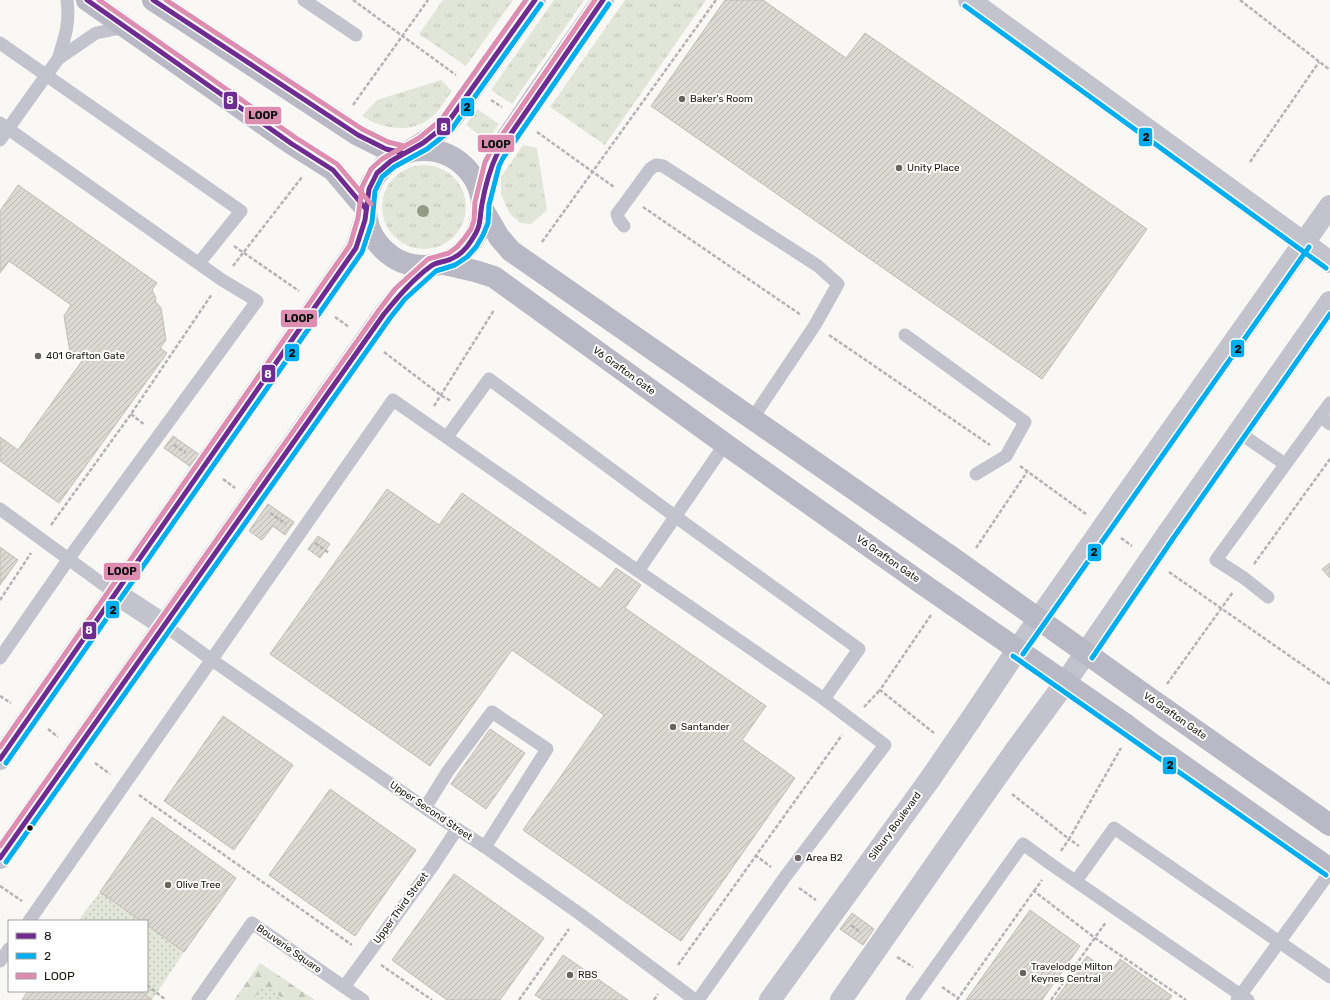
<svg xmlns="http://www.w3.org/2000/svg" width="1330" height="1000" font-family="Rubik,sans-serif">
<style>
.grass{fill:url(#grass-tufts)}
.forest{fill:url(#forest-firs)}
.garden{fill:url(#garden-dots)}
.building{fill:url(#building-hatch);stroke:#c0bbb6}
.lines{fill:none;stroke-linecap:round;stroke-linejoin:round}
.path{stroke:#b3b3b8;stroke-width:2.5;stroke-dasharray:4 2;stroke-linecap:butt}
.lane{stroke:#c2c3cc;stroke-width:13}
.street{stroke:#c2c3cc;stroke-width:22}
.secondary{stroke:#b8b9c4;stroke-width:22}
.street-bridge{stroke:#c2c3cc;stroke-width:22}
.secondary-bridge{stroke:#b8b9c4;stroke-width:22}
.bus-1-casing{stroke:#fff;stroke-width:8}
.bus-2-casing{stroke:#fff;stroke-width:8}
.bus-3-casing{stroke:#fff;stroke-width:8}
.bus-1{stroke:#6e2c91;stroke-width:5}
.bus-2{stroke:#00adef;stroke-width:5}
.bus-3{stroke:#dc8db0;stroke-width:5}
.tree{fill:#939c82}
.poi-dot{fill:#69645e;stroke:#fff;stroke-width:1.5}
.bus-dot{fill:#1b140c;stroke:#fff;stroke-width:1.5}
.labels{text-anchor:middle;dominant-baseline:central;stroke-width:4;stroke-linejoin:round;paint-order:stroke}
.poi-label{font-size:10px;fill:#1b140c;stroke:#fff;text-anchor:start}
.street-label{font-size:10px;fill:#1b140c;stroke:#fff}
.line-badge{stroke:#fff;stroke-width:1.5}
.badge-label{font-size:11px;text-anchor:middle;font-weight:bold;fill:#fff}
.pale-badge-label{font-size:11px;text-anchor:middle;font-weight:bold;fill:#111}
</style>
<defs>
<pattern id="grass-tufts" width="24" height="20" patternUnits="userSpaceOnUse"><rect width="24" height="20" fill="#e1e6d8"/><path d="M3 7l-1-3M5 7V3M7 7l1-3M15 17l-1-3M17 17v-4M19 17l1-3" fill="none" stroke="#c0c4b8"/></pattern>
<pattern id="forest-firs" width="22" height="20" patternUnits="userSpaceOnUse"><rect width="22" height="20" fill="#e1e6d8"/><path d="M5 1l3.5 6h-7zM16 11l3.5 6h-7z" fill="#c0c4b8"/></pattern>
<pattern id="garden-dots" width="8" height="8" patternUnits="userSpaceOnUse"><rect width="8" height="8" fill="#e1e6d8"/><path d="M2 2h.1M6 6h.1" fill="none" stroke="#c0c4b8" stroke-width="1.8" stroke-linecap="round"/></pattern>
<pattern id="building-hatch" width="6" height="6" patternUnits="userSpaceOnUse"><rect width="6" height="6" fill="#dcd8d2"/><path d="M-1 1l2-2M0 6l6-6M5 7l2-2" fill="none" stroke="#bcb8b3"/></pattern>
</defs>
<rect width="100%" height="100%" fill="#faf8f5"/>
<g class="grass">
<path d="M443,0H513L466,66L419,34Z"/>
<path d="M554,0H584L512,104L491,90Z"/>
<path d="M625,0H706L605,145L550,107Z"/>
<path d="M441,80L452,91C446,98 442,107 436,113C416,135 383,130 362,116L377,100Z"/>
<path d="M477,109L499,124L487,141L466,125Z"/>
<path d="M523,145L537,148L547,210L531,224L520,223L510,214L501,194V177Z"/>
<circle cx="424" cy="207" r="42"/>
</g>
<path class="forest" d="M260,963L315,1000H285L264,986L253,1000H234Z"/>
<g class="garden">
<path d="M100,892L141,921H78Z"/>
<path d="M147,925L184,952L152,1000L140,991H147Z"/>
<path d="M264,985L285,1000H253Z"/>
</g>
<g class="building">
<path d="M725,0H763L846,58L865,33L1147,229L1042,379L651,106Z"/>
<path d="M18,185L157,283L152,290L156,298L155,301L161,308L166,340L160,348L167,353L59,503L0,461V437L18,450L82,361L70,352L64,316L71,305L9,261L0,273V211Z"/>
<path d="M173,436L200,455L191,467L164,448Z"/>
<path d="M387,489L439,525L462,493L600,589L616,568L641,585L625,608L766,706L742,740L795,778L681,941L523,830L604,715L512,650L430,766L270,654Z"/>
<path d="M268,504L294,522L285,535L273,526L262,540L249,531Z"/>
<path d="M318,536L330,544L320,558L308,549Z"/>
<path d="M0,547L18,560L0,585Z"/>
<path d="M1330,563V578L1322,569Z"/>
<path d="M223,716L293,765L234,850L164,801Z"/>
<path d="M490,729L525,753L486,809L451,784Z"/>
<path d="M330,789L416,850L355,936L269,875Z"/>
<path d="M152,817L236,878L184,952L147,925V921H141L100,892Z"/>
<path d="M454,874L544,938L500,1000H447L392,960Z"/>
<path d="M1030,910L1080,946L1042,1000H966Z"/>
<path d="M852,913L874,929L863,945L840,929Z"/>
<path d="M563,955L628,1000H543L535,995Z"/>
<path d="M1087,956L1110,973L1120,959L1172,996L1169,1000H1055Z"/>
<path d="M28,991H140L152,1000H22Z"/>
</g>
<g class="lines">
<g class="path">
<path d="M353,0L456,75"/>
<path d="M1240,0L1330,70"/>
<path d="M491,100L502,107"/>
<path d="M353,105L428,0"/>
<path d="M537,132L614,187"/>
<path d="M1250,162L1319,62"/>
<path d="M643,207L801,315"/>
<path d="M542,242L716,0"/>
<path d="M234,246L299,291"/>
<path d="M233,266L302,177"/>
<path d="M335,317L349,327"/>
<path d="M829,335L990,445"/>
<path d="M384,352L442,396L451,401"/>
<path d="M434,406L494,310"/>
<path d="M131,414L145,425"/>
<path d="M174,445L186,453"/>
<path d="M1020,466L1086,514"/>
<path d="M223,479L235,488"/>
<path d="M270,513L286,524"/>
<path d="M51,525L131,414L212,294"/>
<path d="M1121,538L1132,546"/>
<path d="M315,543L329,553"/>
<path d="M976,548L1027,472"/>
<path d="M1254,564L1330,459"/>
<path d="M1169,572L1330,684"/>
<path d="M0,600L31,553"/>
<path d="M931,615L880,690L934,733"/>
<path d="M1167,684L1233,592"/>
<path d="M0,696L11,703"/>
<path d="M864,707L880,690"/>
<path d="M48,729L58,737"/>
<path d="M95,763L110,774"/>
<path d="M1012,794L1069,839L1121,748"/>
<path d="M139,795L352,945"/>
<path d="M1061,851L1069,839L1079,846"/>
<path d="M755,855L771,867"/>
<path d="M0,886L22,901"/>
<path d="M799,888L816,900"/>
<path d="M1034,891L1042,880"/>
<path d="M851,925L861,933"/>
<path d="M897,957L913,967"/>
<path d="M381,965L432,1000"/>
<path d="M678,965L842,735"/>
<path d="M147,985L166,1000"/>
<path d="M942,987L958,998"/>
<path d="M519,1000L569,929"/>
<path d="M654,1000L658,994"/>
<path d="M957,1000L1034,891L1095,938L1186,1000"/>
<path d="M1051,1000L1106,922"/>
</g>
<g class="lane">
<path d="M304,0L356,35"/>
<path d="M0,43L241,211L199,263"/>
<path d="M58,59C65,37 70,24 67,0"/>
<path d="M0,123L222,280L257,301L77,547L0,658"/>
<path d="M0,140L58,59L96,33L116,29L128,28"/>
<path d="M624,226L619,220L617,214L650,169L656,165L663,166L818,266L838,284L815,325L752,419"/>
<path d="M905,335L1025,422L1006,456L976,474"/>
<path d="M1320,416L1330,424"/>
<path d="M1238,432L1285,464"/>
<path d="M447,437L489,379L676,517L859,649L824,699"/>
<path d="M0,509L115,593"/>
<path d="M638,571L725,444"/>
<path d="M1268,597L1244,578L1216,560L1330,403"/>
<path d="M164,625L212,660L425,808L485,847L580,914L695,1000"/>
<path d="M425,808L448,771L492,712L547,749L485,847"/>
<path d="M1076,881L1114,828L1330,977"/>
<path d="M29,921L393,400L638,571L824,699L885,745L785,877L698,1000"/>
<path d="M0,961L9,949"/>
<path d="M344,987L432,867L457,829"/>
<path d="M198,1000L252,923L363,1000"/>
<path d="M912,1000L1023,844L1052,865L1248,1000"/>
<path d="M1237,1000L1330,872"/>
</g>
<g class="street">
<path d="M969,0L1330,262"/>
<path d="M489,65L535,0"/>
<path d="M536,95L603,0"/>
<path d="M408,152C425,141 442,132 454,115"/>
<path d="M482,204L492,164L499,150"/>
<path d="M1122,500L1330,206"/>
<path d="M1168,533L1330,302"/>
<path d="M115,593L164,625"/>
<path d="M971,719L1017,650L1080,560"/>
<path d="M1015,751L1065,683L1127,593"/>
<path d="M0,759L356,248L366,215"/>
<path d="M0,858L384,314L400,294L432,265"/>
<path d="M770,1000L930,779"/>
<path d="M841,1000L974,809"/>
</g>
<g class="secondary">
<path d="M87,0L292,144L333,170L366,209"/>
<path d="M153,0L358,135L386,149L402,153"/>
<circle cx="424" cy="208" r="58"/>
<path d="M482,208L499,237L511,251L947,554"/>
<path d="M440,263L475,271L494,277L725,444L924,585"/>
<path d="M978,576L1142,693"/>
<path d="M953,605L1125,724"/>
<path d="M1165,709L1330,825"/>
<path d="M1145,739L1330,869"/>
</g>
<g class="street-bridge">
<path d="M454,115L489,65"/>
<path d="M499,150L536,95"/>
<path d="M1080,560L1122,500"/>
<path d="M1127,593L1168,533"/>
<path d="M930,779L971,719"/>
<path d="M974,809L1015,751"/>
</g>
<g class="secondary-bridge">
<path d="M947,554L978,576"/>
<path d="M924,585L953,605"/>
<path d="M1142,693L1165,709"/>
<path d="M1125,724L1145,739"/>
</g>
<defs>
<g id="bus-1">
<path d="M87,0L292,144L333,170L366,209"/>
<path d="M153,0L358,135L386,149L402,153"/>
<path d="M0,759L356,248L365,220L369,189L377,173L391,161L423,143L446,125L535,0"/>
<path d="M0,858L384,314C398,297 413,279 431,266C436,262 445,262 451,259C459,256 467,248 471,241C482,225 479,221 482,204C485,187 490,169 497,154L603,0"/>
</g>
<g id="bus-2">
<path d="M965,6L1326,268"/>
<path d="M1023,654L1309,247"/>
<path d="M1013,656L1326,875"/>
<path d="M1092,658L1174,537L1330,314"/>
<path d="M6,763L362,252L372,222L375,191L382,177L394,167L427,149L451,130L541,4"/>
<path d="M6,862L390,318L405,299L436,271L455,265L467,257L476,247L483,235L488,223L489,205L499,166L503,158L609,4"/>
</g>
<g id="bus-3">
<path d="M99,0L296,138L337,164L371,204"/>
<path d="M166,0L362,129L388,142L404,146"/>
<path d="M0,747L350,245L358,218L362,187L371,169L382,159L419,138L441,120L526,0"/>
<path d="M0,846L379,310L395,289L428,259L449,253L457,247L464,239L471,229L474,220L475,202L485,162L491,151L595,0"/>
</g>
</defs>
<use href="#bus-1" class="bus-1-casing"/>
<use href="#bus-2" class="bus-2-casing"/>
<use href="#bus-3" class="bus-3-casing"/>
<use href="#bus-1" class="bus-1"/>
<use href="#bus-2" class="bus-2"/>
<use href="#bus-3" class="bus-3"/>
</g>
<circle class="tree" cx="423" cy="211" r="6"/>
<g class="poi-dot">
<circle cx="682" cy="99" r="4"/>
<circle cx="899" cy="168" r="4"/>
<circle cx="38" cy="356" r="4"/>
<circle cx="673" cy="727" r="4"/>
<circle cx="798" cy="858" r="4"/>
<circle cx="168" cy="885" r="4"/>
<circle cx="1023" cy="973" r="4"/>
<circle cx="570" cy="975" r="4"/>
</g>
<circle class="bus-dot" cx="30" cy="828" r="3.5"/>
<g class="labels">
<g class="poi-label">
<text x="690" y="99">Baker's Room</text>
<text x="907" y="168">Unity Place</text>
<text x="46" y="356">401 Grafton Gate</text>
<text x="681" y="727">Santander</text>
<text x="806" y="858">Area B2</text>
<text x="176" y="885">Olive Tree</text>
<text x="1031" y="967">Travelodge Milton<tspan x="1031" dy="12">Keynes Central</tspan></text>
<text x="578" y="975">RBS</text>
</g>
<g class="street-label">
<text transform="translate(624 371) rotate(36)">V6 Grafton Gate</text>
<text transform="translate(888 559) rotate(35)">V6 Grafton Gate</text>
<text transform="translate(1175 716) rotate(35)">V6 Grafton Gate</text>
<text transform="translate(431 811) rotate(34)">Upper Second Street</text>
<text transform="translate(895 826) rotate(-54)">Silbury Boulevard</text>
<text transform="translate(401 908) rotate(-54)">Upper Third Street</text>
<text transform="translate(289 949) rotate(35)">Bouverie Square</text>
</g>
</g>
<g class="line-badge">
<rect x="223" y="91" width="15" height="19" rx="4" fill="#6e2c91"/>
<rect x="460" y="97" width="15" height="20" rx="4" fill="#00adef"/>
<rect x="244" y="106" width="38" height="19" rx="4" fill="#dc8db0"/>
<rect x="436" y="117" width="15" height="19" rx="4" fill="#6e2c91"/>
<rect x="1138" y="127" width="15" height="20" rx="4" fill="#00adef"/>
<rect x="477" y="134" width="38" height="19" rx="4" fill="#dc8db0"/>
<rect x="280" y="309" width="38" height="19" rx="4" fill="#dc8db0"/>
<rect x="1230" y="339" width="15" height="19" rx="4" fill="#00adef"/>
<rect x="284" y="343" width="16" height="19" rx="4" fill="#00adef"/>
<rect x="261" y="364" width="15" height="19" rx="4" fill="#6e2c91"/>
<rect x="1087" y="543" width="15" height="19" rx="4" fill="#00adef"/>
<rect x="103" y="562" width="38" height="19" rx="4" fill="#dc8db0"/>
<rect x="105" y="600" width="15" height="19" rx="4" fill="#00adef"/>
<rect x="82" y="621" width="15" height="19" rx="4" fill="#6e2c91"/>
<rect x="1162" y="756" width="15" height="19" rx="4" fill="#00adef"/>
</g>
<g class="badge-label">
<text x="230" y="104">8</text>
<text x="444" y="131">8</text>
<text x="268" y="378">8</text>
<text x="89" y="634">8</text>
</g>
<g class="pale-badge-label">
<text x="467" y="111">2</text>
<text x="263" y="119">LOOP</text>
<text x="1146" y="141">2</text>
<text x="496" y="148">LOOP</text>
<text x="299" y="322">LOOP</text>
<text x="1238" y="353">2</text>
<text x="292" y="357">2</text>
<text x="1094" y="556">2</text>
<text x="122" y="575">LOOP</text>
<text x="113" y="614">2</text>
<text x="1170" y="769">2</text>
</g>
<rect x="8" y="920" width="140" height="72" fill="#ffffff" stroke="#a4a19e"/>
<rect x="16" y="933" width="20" height="6" fill="#6e2c91" stroke="#a4a19e"/>
<text x="44" y="940" font-size="12" fill="#1b140c">8</text>
<rect x="16" y="953" width="20" height="6" fill="#00adef" stroke="#a4a19e"/>
<text x="44" y="960" font-size="12" fill="#1b140c">2</text>
<rect x="16" y="973" width="20" height="6" fill="#dc8db0" stroke="#a4a19e"/>
<text x="44" y="980" font-size="12" fill="#1b140c">LOOP</text>
</svg>
